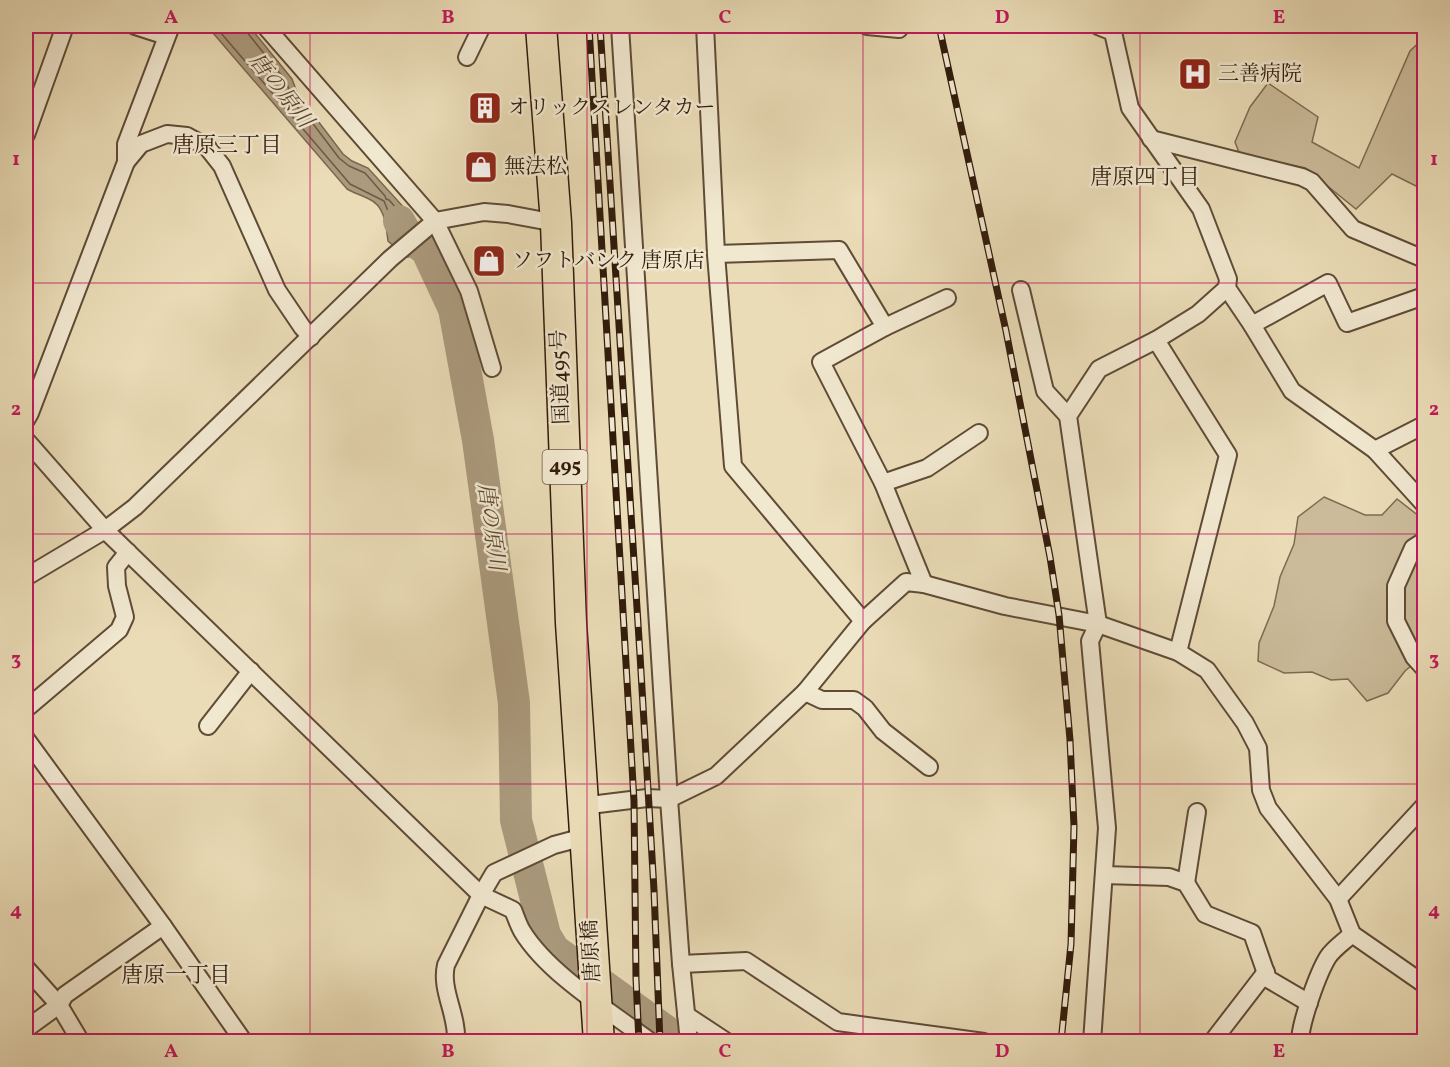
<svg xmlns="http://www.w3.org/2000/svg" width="1450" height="1067" font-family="Vollkorn,'Noto Serif JP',serif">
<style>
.green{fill:#cbbb9a;stroke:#7e6b52;stroke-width:1.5}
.water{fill:#ab9a7d;stroke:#7a674f;stroke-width:1.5}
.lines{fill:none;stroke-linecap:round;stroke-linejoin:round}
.shore{stroke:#6e5a44;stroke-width:1.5}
.river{stroke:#ab9a7d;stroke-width:32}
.street-casing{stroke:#5f4b36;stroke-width:20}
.highway-casing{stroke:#311b0b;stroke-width:33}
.street{stroke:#f1e8d0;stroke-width:16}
.highway{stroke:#eadcb7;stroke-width:30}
.rail-casing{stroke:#311b0b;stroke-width:7}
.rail{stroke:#f1e8d0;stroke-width:4.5;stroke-dasharray:14;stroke-linecap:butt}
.grid{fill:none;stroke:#c2185b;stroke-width:1.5;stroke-opacity:0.55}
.labels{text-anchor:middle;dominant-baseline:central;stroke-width:5;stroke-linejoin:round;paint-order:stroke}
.shield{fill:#f1e8d0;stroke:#6b5846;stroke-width:1.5}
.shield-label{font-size:20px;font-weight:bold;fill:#311b0b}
.poi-label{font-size:21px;fill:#311b0b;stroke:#f1e8d0;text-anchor:start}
.street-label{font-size:21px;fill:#311b0b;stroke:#f1e8d0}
.water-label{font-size:22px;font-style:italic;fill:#5c4733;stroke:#f1e8d0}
.neighbourhood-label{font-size:22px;fill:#311b0b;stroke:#f1e8d0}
.neatline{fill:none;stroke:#c2185b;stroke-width:2}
.grid-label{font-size:20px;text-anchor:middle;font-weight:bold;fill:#c2185b}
</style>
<rect width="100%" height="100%" fill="#eadcb7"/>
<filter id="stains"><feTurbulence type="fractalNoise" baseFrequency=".00333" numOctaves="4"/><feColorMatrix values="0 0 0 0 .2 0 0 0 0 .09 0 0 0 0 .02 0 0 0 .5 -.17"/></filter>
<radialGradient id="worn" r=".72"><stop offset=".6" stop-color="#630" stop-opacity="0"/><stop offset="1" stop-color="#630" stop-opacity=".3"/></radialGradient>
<g class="green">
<path d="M1424,38V190L1392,174L1356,209L1305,168L1240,155L1235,142L1250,107L1268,83L1318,117L1312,142L1359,168L1410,51Z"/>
<path d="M1324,497L1365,515H1382L1397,499L1424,520V655L1405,671L1388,693L1367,701L1348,679L1331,680L1312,672L1284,673L1258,661L1259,643L1274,606L1280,577L1294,544L1298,517Z"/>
</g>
<path class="water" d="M207,26H249L292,79L298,95L305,108L318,121L343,154L352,161L368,168L417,222L433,234L427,251L417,256L407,257L388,241C386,225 385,206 369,199C361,195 354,193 347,189Z"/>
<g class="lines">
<g class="shore">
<path d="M215,26L350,184L384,201L390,216L394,237L397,240"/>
<path d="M245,26L246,31L286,81L292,98L300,111L314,125L339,158L349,166L365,173L385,196L386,199L389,200L413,227"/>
</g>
<path class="river" d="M399,221L405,232L427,251L454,309L478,440L514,703L516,820L545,935L554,950L681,1042"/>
<defs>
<g id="street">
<path d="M135,26L166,36"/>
<path d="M265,26L435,221L469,291L492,368"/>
<path d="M620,26L669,799L681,964L689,1042"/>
<path d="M705,26L716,254L733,466L863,621"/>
<path d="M867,26L899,29"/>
<path d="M1098,26L1113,32L1130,108L1201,209L1228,279L1227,288L1252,325L1292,391L1375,450L1424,504"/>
<path d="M467,57L482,26"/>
<path d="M26,135L65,26"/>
<path d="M1151,139L1302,177L1312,182L1353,229L1424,259"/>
<path d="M126,162L141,144L167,134L187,136L207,147L222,166L277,290L302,327L311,337"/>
<path d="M716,254L839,250L885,327L821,362L883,483L924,584"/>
<path d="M1021,290L1045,391L1068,416"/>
<path d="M1252,325L1328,283L1347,323L1424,296"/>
<path d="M885,327L947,298"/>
<path d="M1156,340L1228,455L1178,652"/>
<path d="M26,420L30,413L126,162V144L171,26"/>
<path d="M26,440L105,530L481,895L494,873L554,845L584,837"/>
<path d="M1375,450L1424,425"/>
<path d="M883,483L927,468L979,433"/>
<path d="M1424,541L1413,548L1396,586V621L1414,657L1424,668"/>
<path d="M26,577L105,530L135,507L390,259L435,221L484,212L508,214L556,223"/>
<path d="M805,692L822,700H854L865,708L883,731L929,767"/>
<path d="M26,709L119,630L125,617L117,586L116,567L128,552"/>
<path d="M208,726L251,671"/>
<path d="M26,739L163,926L244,1042"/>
<path d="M582,806L647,798L669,799L716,776L805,692L863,621L906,582L924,584L1005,606L1098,624L1178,652L1207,670L1245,723L1258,748L1261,790L1268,808L1338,899L1352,934L1424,984"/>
<path d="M1104,875L1169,877L1186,883L1205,914L1252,933L1268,979L1309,1003"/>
<path d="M1186,883L1197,812"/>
<path d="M1338,899L1424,806"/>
<path d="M681,964L746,961L838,1022L984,1042"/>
<path d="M26,968L59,1005L81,1042"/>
<path d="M686,1015L727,1042"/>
<path d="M26,1029L59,1005L65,995L163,926"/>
<path d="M456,1042C458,1015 440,990 446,965L481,895L513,910C516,917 518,924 522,931C548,974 611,1012 651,1042"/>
<path d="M1092,1042L1107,828L1090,641L1098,624L1068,416L1099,369L1156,340L1198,314L1227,288"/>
<path d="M1212,1042L1266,972"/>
<path d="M1300,1042C1300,1023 1318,973 1328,957C1334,948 1345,941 1352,934"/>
</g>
<path id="highway" d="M541,26L556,223L571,623L599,1042"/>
</defs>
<use href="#street" class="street-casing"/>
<use href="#highway" class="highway-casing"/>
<use href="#street" class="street"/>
<use href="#highway" class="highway"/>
<defs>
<g id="rail">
<path d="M589,26L634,801L636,979L639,1042"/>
<path d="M600,26L640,655L654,890L660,1042"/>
<path d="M939,26L1006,331L1050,557L1059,615L1070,740L1074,826L1071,944L1061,1042"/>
</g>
</defs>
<use href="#rail" class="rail-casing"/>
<use href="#rail" class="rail"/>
</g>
<path class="grid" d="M310,26V1042M587,26V1042M863,26V1042M1140,26V1042M26,283H1424M26,534H1424M26,784H1424"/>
<defs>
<symbol id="hospital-square" viewBox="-11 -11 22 22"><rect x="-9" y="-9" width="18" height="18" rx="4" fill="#8f2418" stroke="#f1e8d0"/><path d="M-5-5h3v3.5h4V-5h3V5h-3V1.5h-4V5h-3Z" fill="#fff"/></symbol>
<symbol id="building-square" viewBox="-11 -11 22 22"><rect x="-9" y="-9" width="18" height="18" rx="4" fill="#8f2418" stroke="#f1e8d0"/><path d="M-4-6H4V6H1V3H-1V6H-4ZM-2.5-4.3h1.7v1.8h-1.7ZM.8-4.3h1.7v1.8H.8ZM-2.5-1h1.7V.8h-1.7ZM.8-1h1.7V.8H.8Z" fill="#fff"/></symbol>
<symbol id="shop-square" viewBox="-11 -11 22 22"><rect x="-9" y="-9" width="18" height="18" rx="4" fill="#8f2418" stroke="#f1e8d0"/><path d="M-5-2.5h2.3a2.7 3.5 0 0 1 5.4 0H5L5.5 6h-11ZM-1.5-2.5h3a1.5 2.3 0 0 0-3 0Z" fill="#fff"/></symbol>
</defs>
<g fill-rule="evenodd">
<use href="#hospital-square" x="1176" y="55" width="38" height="38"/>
<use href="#building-square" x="466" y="89" width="38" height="38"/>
<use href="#shop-square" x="462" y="148" width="38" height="38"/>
<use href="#shop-square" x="470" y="242" width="38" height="38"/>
</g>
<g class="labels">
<rect class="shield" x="542.5" y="450" width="45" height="34" rx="4.5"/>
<g class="shield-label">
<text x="565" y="467">495</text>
</g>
<g class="poi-label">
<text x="1218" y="74">三善病院</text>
<text x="508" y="108">オリックスレンタカー</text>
<text x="504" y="167">無法松</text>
<text x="512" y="261">ソフトバンク 唐原店</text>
</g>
<g class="street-label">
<text transform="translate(561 377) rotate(-92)">国道495号</text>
<text transform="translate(592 951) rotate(-93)">唐原橋</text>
</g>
<g class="water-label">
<text transform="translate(280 91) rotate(52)">唐の原川</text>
<text transform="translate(490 527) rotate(82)">唐の原川</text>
</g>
<g class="neighbourhood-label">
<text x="227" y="146">唐原三丁目</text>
<text x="1145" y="178">唐原四丁目</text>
<text x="176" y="976">唐原一丁目</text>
</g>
</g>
<rect width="1450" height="1067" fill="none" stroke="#eadcb7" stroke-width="66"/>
<rect x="33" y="33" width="1384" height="1001" class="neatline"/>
<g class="grid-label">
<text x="171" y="23">A</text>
<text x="448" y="23">B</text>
<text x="725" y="23">C</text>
<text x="1002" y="23">D</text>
<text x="1279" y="23">E</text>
<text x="16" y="165">1</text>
<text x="1434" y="165">1</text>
<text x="16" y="415">2</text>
<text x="1434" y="415">2</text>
<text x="16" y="665">3</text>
<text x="1434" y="665">3</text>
<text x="16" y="916">4</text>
<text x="1434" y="916">4</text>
<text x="171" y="1057">A</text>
<text x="448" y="1057">B</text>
<text x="725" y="1057">C</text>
<text x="1002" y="1057">D</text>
<text x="1279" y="1057">E</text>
</g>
<rect width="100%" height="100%" filter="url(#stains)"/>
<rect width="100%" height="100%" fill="url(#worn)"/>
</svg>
